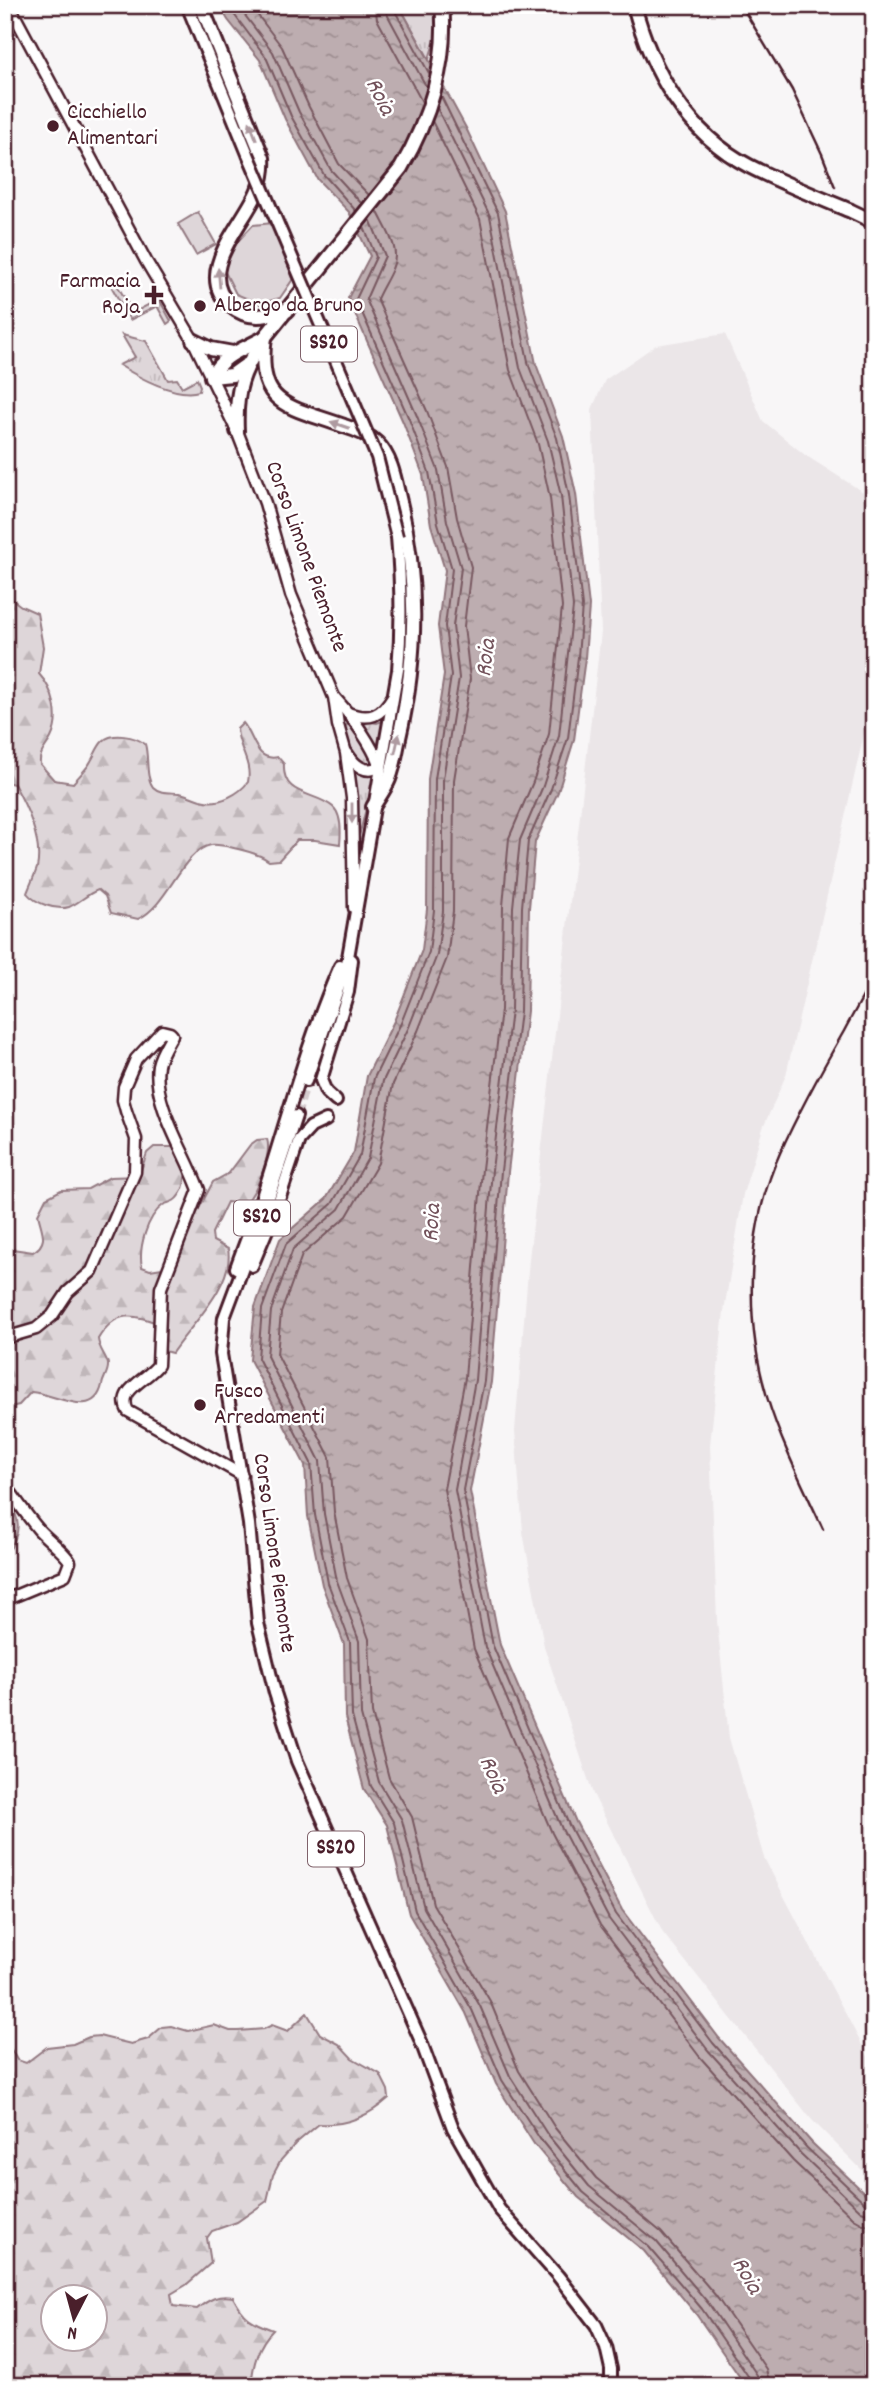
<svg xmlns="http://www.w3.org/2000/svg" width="879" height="2391" font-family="Dekko,sans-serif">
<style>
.built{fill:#ebe6e8}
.grass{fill:url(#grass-tufts);stroke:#947a82;stroke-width:2}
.forest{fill:url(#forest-firs);stroke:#947a82;stroke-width:2;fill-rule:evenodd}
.pitch{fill:#ded6d9;stroke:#947a82;stroke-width:2}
.water{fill:url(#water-ripples);stroke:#8f747b;stroke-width:2}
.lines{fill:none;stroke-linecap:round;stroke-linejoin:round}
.shore{stroke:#785860;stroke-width:2}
.primary-tunnel{stroke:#d5cbce;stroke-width:10;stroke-dasharray:10 5;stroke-linecap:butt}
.secondary-casing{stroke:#4a1f2b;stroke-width:15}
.primary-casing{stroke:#4a1f2b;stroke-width:16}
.highway-casing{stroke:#4a1f2b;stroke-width:18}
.secondary{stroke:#fff;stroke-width:10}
.primary{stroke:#fff;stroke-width:10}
.highway{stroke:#fff;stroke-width:12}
.rail{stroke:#4a1f2b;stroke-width:2.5}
.primary-bridge-casing{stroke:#4a1f2b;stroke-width:16;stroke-linecap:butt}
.highway-bridge-casing{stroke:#4a1f2b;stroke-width:18;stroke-linecap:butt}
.primary-bridge{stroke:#fff;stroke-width:10}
.highway-bridge{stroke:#fff;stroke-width:12}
.oneway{fill:#ae9aa0}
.poi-dot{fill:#4a1f2b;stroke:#fff;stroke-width:2.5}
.labels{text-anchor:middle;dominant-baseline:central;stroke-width:5;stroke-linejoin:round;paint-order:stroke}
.shield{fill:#fff;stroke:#80626b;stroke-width:2}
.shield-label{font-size:21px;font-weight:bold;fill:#4a1f2b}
.poi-label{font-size:23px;fill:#4a1f2b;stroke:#fff;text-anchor:start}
.street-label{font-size:23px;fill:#4a1f2b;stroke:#fff}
.water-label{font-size:24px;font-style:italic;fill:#72515a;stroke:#fff}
</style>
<defs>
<pattern id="grass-tufts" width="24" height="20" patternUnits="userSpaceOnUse" patternTransform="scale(1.75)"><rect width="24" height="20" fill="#ded6d9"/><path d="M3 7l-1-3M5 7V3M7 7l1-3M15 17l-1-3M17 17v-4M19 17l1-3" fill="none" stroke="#c0b7ba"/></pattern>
<pattern id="forest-firs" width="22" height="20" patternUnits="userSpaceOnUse" patternTransform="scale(1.75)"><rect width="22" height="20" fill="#ded6d9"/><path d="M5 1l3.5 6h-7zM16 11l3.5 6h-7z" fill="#c0b7ba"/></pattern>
<pattern id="water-ripples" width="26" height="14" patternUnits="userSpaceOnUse" patternTransform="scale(1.75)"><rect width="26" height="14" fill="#bdadb0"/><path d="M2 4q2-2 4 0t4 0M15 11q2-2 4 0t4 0" fill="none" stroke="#9c8c8f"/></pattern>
</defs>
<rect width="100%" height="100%" fill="#f8f6f7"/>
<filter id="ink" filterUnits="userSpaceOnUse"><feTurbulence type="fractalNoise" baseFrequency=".0143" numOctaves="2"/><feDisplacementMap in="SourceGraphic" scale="14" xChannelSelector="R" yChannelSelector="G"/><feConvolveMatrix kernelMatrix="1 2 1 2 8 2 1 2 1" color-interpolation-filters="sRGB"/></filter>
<g filter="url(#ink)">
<path class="built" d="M725,334L763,421L805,455L863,492L874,518V690L786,1075L763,1128L743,1194L724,1311L710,1445L717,1621L729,1738L764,1858L874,2068V2182L812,2120L663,1933L593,1794L544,1646L523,1532L515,1431L529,1259L601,632L592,409L605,380L656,345Z"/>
<g class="grass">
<path d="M399,5H434L437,33L429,59Z"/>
<path d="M115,281L133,313L159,299L171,321L167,324L157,306L130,320L110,284Z"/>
<path d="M122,335L146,341L168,380L177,379L182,387L197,379L200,386L199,391C176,398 138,377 119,365L135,357Z"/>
<path d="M358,720L377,723L385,720L379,754Z"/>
<path d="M353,724L376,765L373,767L356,761L348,745L346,725Z"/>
<path d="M355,768L362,774H375L359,836L356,835Z"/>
<path d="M5,1496C22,1518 22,1533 5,1556Z"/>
</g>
<g class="forest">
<path d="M5,594L21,606L37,613L43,647L39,674C54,690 61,718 51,738C46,748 39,752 40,764L54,780L73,783C79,776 87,769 91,761C95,755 97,747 103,741C113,732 135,736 145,744C149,757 145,776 153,787C160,794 170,792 179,793C188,794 196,800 205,801C220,804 239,794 248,782C252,762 238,748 237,729L243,723C255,737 255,762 278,757L284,764C282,797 314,791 333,807C342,815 341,834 340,844L315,840H297L279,860L269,861C260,854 249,852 238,849C229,847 220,844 211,845C181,851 169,905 138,919L111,913L105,896L98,890C87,894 79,903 69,907C56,911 35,903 27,893C30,885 34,877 37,868C43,840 27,807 14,784L5,782Z"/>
<path d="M267,1139C272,1155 257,1191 245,1204L227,1202L212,1233L213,1241L228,1249C235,1284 190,1326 172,1353L164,1351L165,1334L162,1325C133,1314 116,1309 98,1339C99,1350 106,1355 108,1364C109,1372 103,1378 102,1385C94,1421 55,1393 31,1392L19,1405L10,1407L5,1403V1248L33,1252C50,1242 41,1230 38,1214L46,1198L61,1190L88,1189L110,1177L139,1176L147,1153L154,1147H172C185,1160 191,1183 177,1198C173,1203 168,1202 163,1205C147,1217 138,1248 142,1267L150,1270L168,1267L213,1182L229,1173L250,1145L257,1140Z"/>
<path d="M307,2013L320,2034L339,2044L352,2058L380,2074L388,2090L389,2098C369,2116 346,2126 319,2124L295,2144L281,2160L273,2175L267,2201L237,2222L212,2231L207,2238L211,2263L186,2285L171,2294L173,2306L197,2309C208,2300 218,2294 233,2297C244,2318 251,2322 273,2330C258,2345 253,2364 251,2386H5V2045L9,2046L17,2060L26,2063L47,2047L73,2044L89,2037L99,2036L131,2044L148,2039L162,2027L171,2026L188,2031L214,2025L230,2031H238L264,2029L272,2025L288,2031ZM52,2296H94V2338H52Z"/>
</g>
<g class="pitch">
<path d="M198,212L216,244L196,255L178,224Z"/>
<path d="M273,223L293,279L280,298L260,304L236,294L223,268L237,242L253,225Z"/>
</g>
<path class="water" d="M219,5H399L466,128L505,211L536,364L563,436L576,494L589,606L585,658L574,740L558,792L535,842L529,908L527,1011L508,1172L491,1382L470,1491L500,1645L576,1822L622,1910L719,2038L812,2143L874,2202V2386H746L696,2314L644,2251L578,2197L534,2144L496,2084L466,2013L409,1914L387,1825L364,1789L345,1717L344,1644L322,1585L308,1516L305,1465L250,1360L255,1307L280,1239L326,1199L354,1152L367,1076L394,1021L422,950L427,909L428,779L444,675L438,626L445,570L431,525L423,475L403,422L348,298L370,256L349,212L318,180L285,119L260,60L228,20Z"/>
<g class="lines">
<g class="shore">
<path d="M227,5L266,57L291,116L324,175L356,211"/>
<path d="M237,5L273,52L299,112L331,170L362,204"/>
<path d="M250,5L282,47L309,107L339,164L369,195"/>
<path d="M375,5L377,19L422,102"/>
<path d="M385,5L387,14L427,88"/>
<path d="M394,5L395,11L430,75"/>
<path d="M441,96L498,213L529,366L557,438L569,495L582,606L578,657L568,738L551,789L528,841L522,907L520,1011L501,1171L484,1381L463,1490L493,1646L569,1825L616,1914L713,2043L807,2148L866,2204L874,2206"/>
<path d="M437,108L490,216L520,368L548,441L561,496L573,607L559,736L543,786L520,840L513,907L511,1010L492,1170L475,1380L455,1490L485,1647L562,1829L609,1919L707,2049L801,2154L861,2211L874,2215"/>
<path d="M432,121L480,219L510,370L538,444L550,498L562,607L549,734L533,782L509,838L503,906L501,1010L482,1169L465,1378L444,1489L474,1649L552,1833L600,1925L699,2056L793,2161L854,2219L863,2224L874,2226"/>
<path d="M377,210C385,228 402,249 392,269C388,279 381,289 377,299L427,411L448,467L457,518L471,567L464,626L470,679L454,780L453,911L447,958L418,1031L393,1084L378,1163L347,1216L302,1255L281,1313L277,1354L330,1457L334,1512L347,1578L369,1639L372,1713L389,1778L412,1817L433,1904L490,2001L519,2071L555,2128L596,2178L661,2232L716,2296L766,2369L770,2386"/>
<path d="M370,219L385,256L366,299L417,416L438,470L447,521L461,568L453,626L459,678L443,779V911L437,955L409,1027L383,1081L368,1158L339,1209L293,1249L271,1311L267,1356L320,1461L324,1514L337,1581L359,1641L361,1715L379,1782L402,1820L424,1908L480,2006L510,2076L547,2134L589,2186L656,2241L709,2304L757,2375L760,2386"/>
<path d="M364,227L376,257L356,299L409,419L429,472L438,523L452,569L445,626L451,676L435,779L434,910L429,952L401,1023L374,1078L360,1155L332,1204L286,1244L262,1309L258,1358L311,1463L315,1515L328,1583L350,1642L352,1716L371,1786L394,1823L415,1911L472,2010L502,2080L540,2139L583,2192L649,2247L702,2309L750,2379L751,2386"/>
</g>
<path class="primary-tunnel" d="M296,1116L306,1081"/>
<defs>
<g id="secondary">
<path d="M9,5L146,261L193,340L237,431L265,503L291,595L334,697L338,725L346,753L352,798L354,908"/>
<path d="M335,698C353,718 370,741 380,766C366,775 355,766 347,753"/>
<path d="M348,713C370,721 381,716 393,696"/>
<path d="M5,1338L36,1329L52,1316L68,1292L92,1271L135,1172L136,1139L126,1111L123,1100L124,1087L136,1059L162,1031L170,1033L172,1035C167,1044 160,1055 158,1065C152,1104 186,1153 199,1190L161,1288L158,1365C147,1380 116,1390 128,1411L242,1475"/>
<path d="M5,1484C16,1500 27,1516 39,1530C47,1539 67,1554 70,1562L65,1575L5,1600"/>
</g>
<g id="primary">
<path d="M187,5L248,154"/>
<path d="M306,1081L347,963L398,670C402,625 401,582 397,537"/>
<path d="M336,1101L326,1092L321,1080L348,992L352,960"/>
<path d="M296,1116L266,1206L224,1318L221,1354L249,1524L258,1623L275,1693L297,1761L420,2039L453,2128L499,2209L558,2276L596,2325L606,2347L611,2369V2386"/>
<path d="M252,1266L277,1206L299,1140L311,1127L326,1120"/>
<path d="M236,1268C244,1245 254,1221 262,1197C287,1120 307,1041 340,966"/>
</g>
<g id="highway">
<path d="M201,5L263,158C264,169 262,179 258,190C245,223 192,273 231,306C248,321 267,316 287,311"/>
<path d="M851,211L874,222"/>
<path d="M265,337C255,407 289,406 344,426C354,429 369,435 377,443C392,458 395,482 400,502C419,581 417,659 399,738C396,751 394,767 389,779C385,789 378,798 373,807"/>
<path d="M193,340L211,349L233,353"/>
<path d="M246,365L232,375L211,377C222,355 242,350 262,339"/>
<path d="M237,431C235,390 242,371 265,337L401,168C429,120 448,62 442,5"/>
</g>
</defs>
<use href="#secondary" class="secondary-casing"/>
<use href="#primary" class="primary-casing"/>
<use href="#highway" class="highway-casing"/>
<use href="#secondary" class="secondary"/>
<use href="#primary" class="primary"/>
<use href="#highway" class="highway"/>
<g class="rail">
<path d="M741,5L792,90L822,154L835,187"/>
<path d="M823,1529C803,1486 781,1443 767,1397C744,1319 746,1228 780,1153C799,1111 821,1071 844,1031C854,1012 865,994 874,975"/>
</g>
<defs>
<path id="primary-bridge" d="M248,154L377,457L397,537"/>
<path id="highway-bridge" d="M634,5C651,70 686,133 749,166C782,183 817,197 851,211"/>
</defs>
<use href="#primary-bridge" class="primary-bridge-casing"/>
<use href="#highway-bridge" class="highway-bridge-casing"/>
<use href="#primary-bridge" class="primary-bridge"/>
<use href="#highway-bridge" class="highway-bridge"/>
</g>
<defs><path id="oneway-solid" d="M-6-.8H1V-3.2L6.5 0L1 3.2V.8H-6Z" transform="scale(1.75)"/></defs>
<g class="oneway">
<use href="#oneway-solid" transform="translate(253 131) rotate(-111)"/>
<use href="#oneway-solid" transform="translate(219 278) rotate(-95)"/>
<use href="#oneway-solid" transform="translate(340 425) rotate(-161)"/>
<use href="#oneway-solid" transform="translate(397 744) rotate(-77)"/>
<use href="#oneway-solid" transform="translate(352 813) rotate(90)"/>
</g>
</g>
<g class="poi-dot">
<circle cx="53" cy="126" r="7"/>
<path d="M150.5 284.5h7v7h7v7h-7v7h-7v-7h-7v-7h7z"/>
<circle cx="200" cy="306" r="7"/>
<circle cx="200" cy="1405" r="7"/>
</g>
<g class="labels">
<g class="shield">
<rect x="301" y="326.5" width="56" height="35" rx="5"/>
<rect x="234" y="1200.5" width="56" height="35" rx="5"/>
<rect x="308" y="1831.5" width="56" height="35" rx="5"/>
</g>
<g class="shield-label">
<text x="329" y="344">SS20</text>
<text x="262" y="1218">SS20</text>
<text x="336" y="1849">SS20</text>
</g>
<g class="poi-label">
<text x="67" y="113">Cicchiello<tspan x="67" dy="26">Alimentari</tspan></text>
<text x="140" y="282" text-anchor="end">Farmacia<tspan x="140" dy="26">Roja</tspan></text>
<text x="214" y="306">Albergo da Bruno</text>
<text x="214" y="1392">Fusco<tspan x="214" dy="26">Arredamenti</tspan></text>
</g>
<g class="street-label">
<text transform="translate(305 557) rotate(70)">Corso Limone Piemonte</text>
<text transform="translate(273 1553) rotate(82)">Corso Limone Piemonte</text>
</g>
<g class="water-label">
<text transform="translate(379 97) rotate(63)">Roia</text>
<text transform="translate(487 658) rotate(-83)">Roia</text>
<text transform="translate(433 1223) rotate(-86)">Roia</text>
<text transform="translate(492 1775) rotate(66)">Roia</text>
<text transform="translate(746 2276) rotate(60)">Roia</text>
</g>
</g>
<rect width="879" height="2391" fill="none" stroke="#fff" stroke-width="28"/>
<rect x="14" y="14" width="851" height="2363" fill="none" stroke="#4a1f2b" stroke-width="2.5" filter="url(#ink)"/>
<g transform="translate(74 2318) rotate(186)"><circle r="33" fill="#ffffff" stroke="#b7a5aa" stroke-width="2"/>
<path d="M0-5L12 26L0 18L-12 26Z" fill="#4a1f2b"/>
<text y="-10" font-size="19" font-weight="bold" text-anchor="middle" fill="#4a1f2b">N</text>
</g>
</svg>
